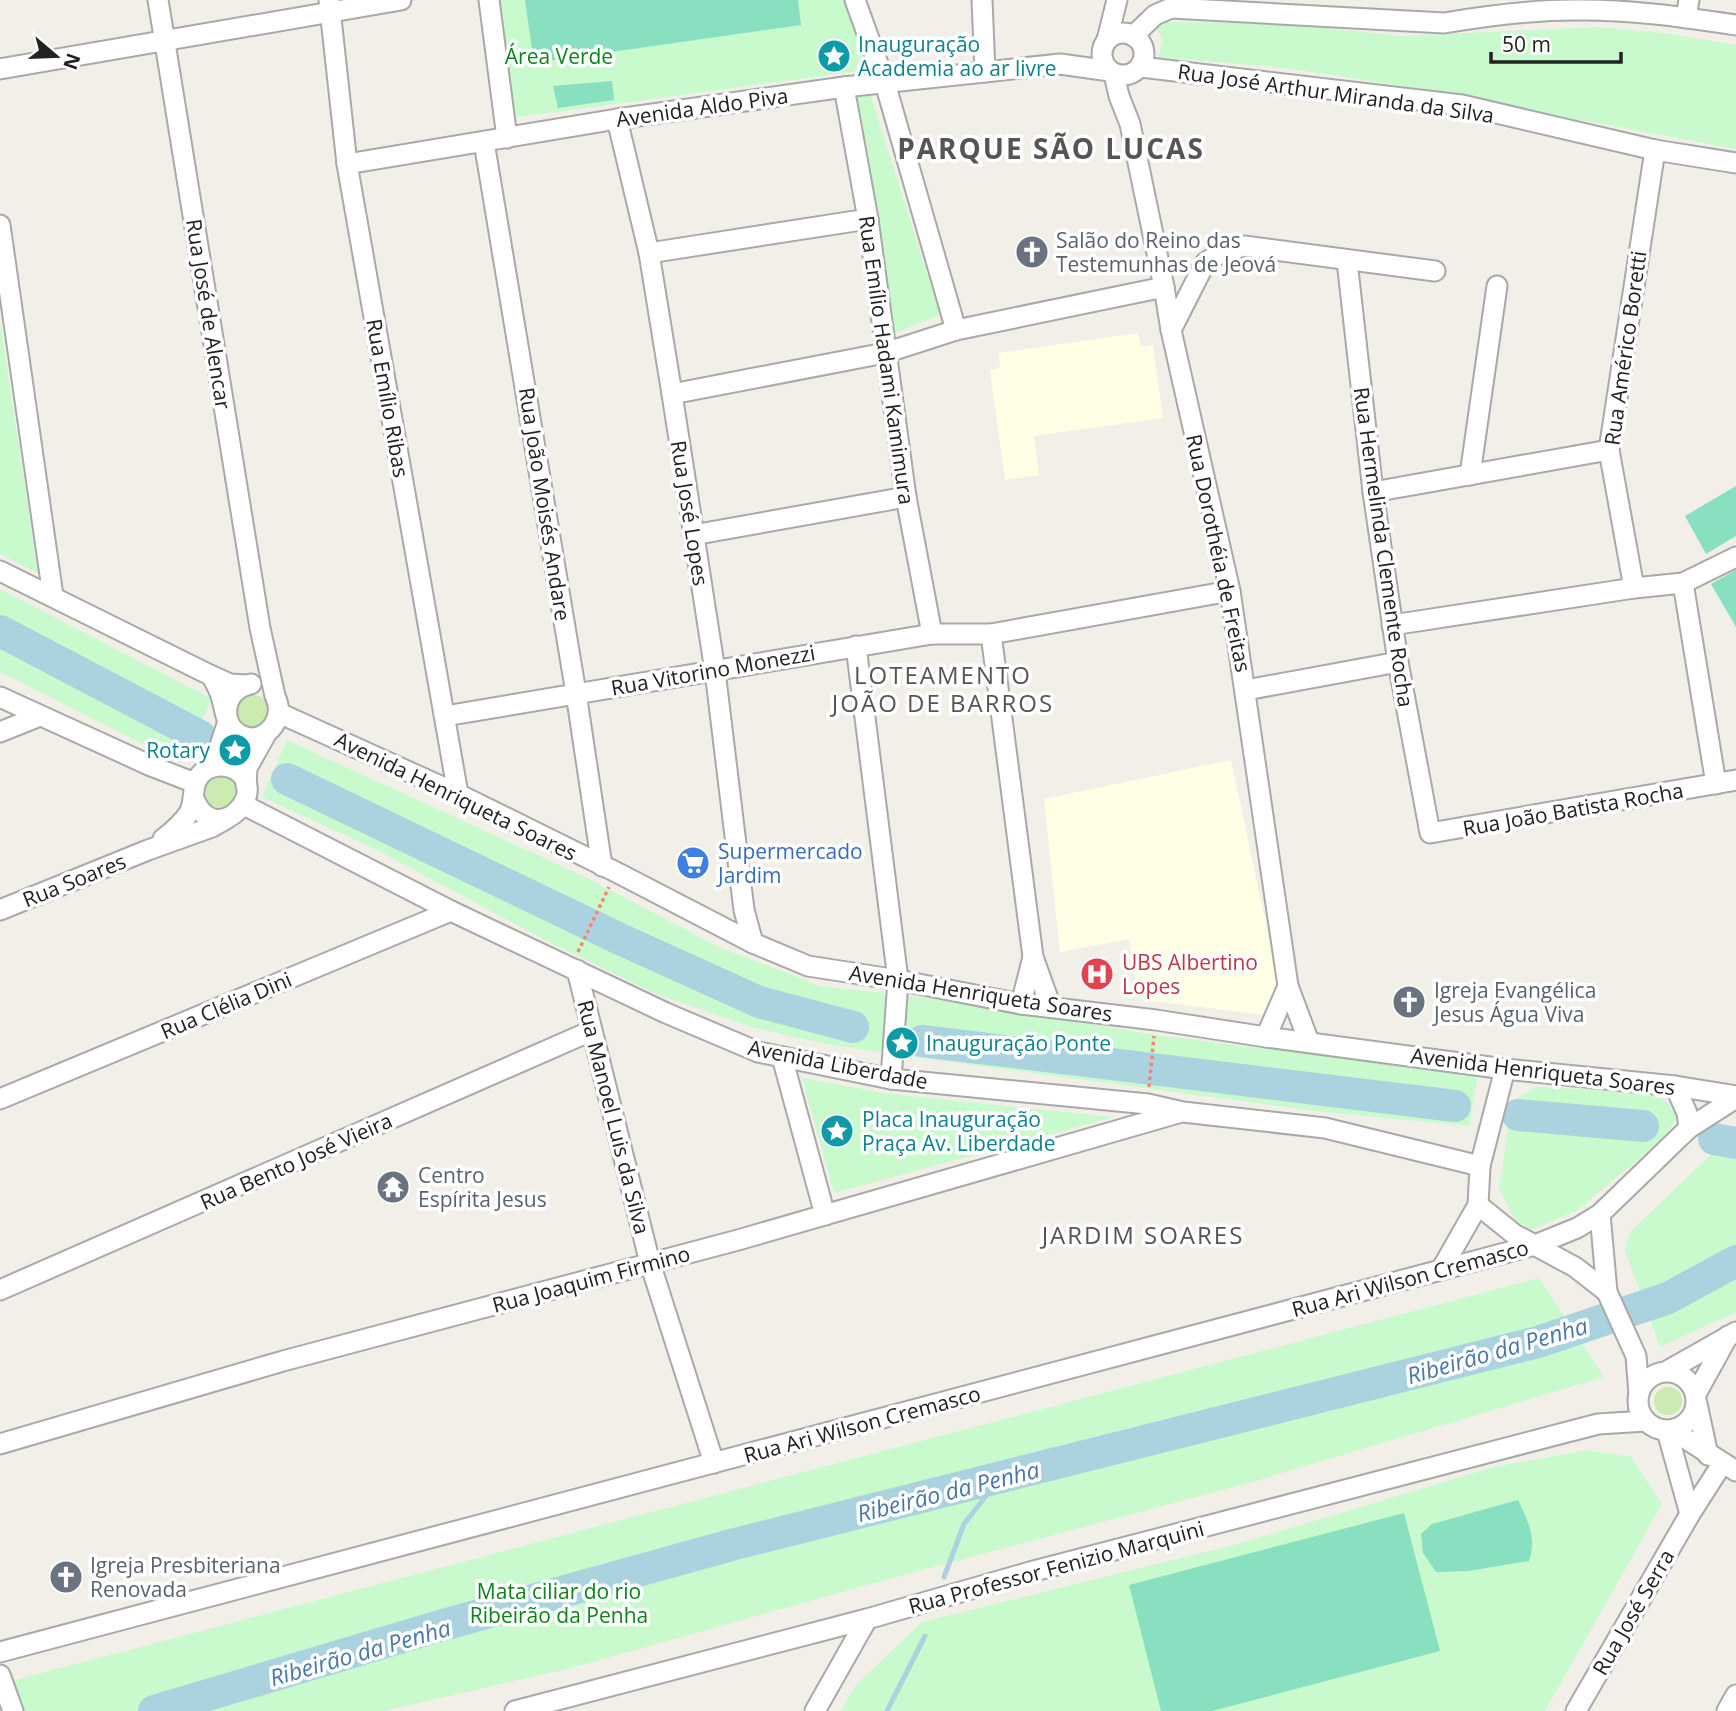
<svg xmlns="http://www.w3.org/2000/svg" width="1736" height="1711" font-family="'Open Sans',sans-serif">
<style>
.education{fill:#feffe5}
.grass{fill:#cbebb0}
.park{fill:#c8facd}
.pitch{fill:#88e0c0}
.lines{fill:none;stroke-linecap:round;stroke-linejoin:round}
.stream{stroke:#aad2df;stroke-width:5}
.river{stroke:#aad2df;stroke-width:32}
.minor-casing{stroke:#a9a9a9;stroke-width:23}
.path{stroke:#fa8372;stroke-width:3.5;stroke-dasharray:3.5 3.5;stroke-linecap:butt}
.minor{stroke:#fff;stroke-width:19}
.labels{text-anchor:middle;dominant-baseline:central;stroke-width:7;stroke-linejoin:round;paint-order:stroke}
.culture-label{font-size:21px;fill:#0d838f;stroke:#fff;text-anchor:start}
.park-label{font-size:21px;fill:#0c8419;stroke:#fff}
.street-label{font-size:21px;fill:#222;stroke:#fff}
.worship-label{font-size:21px;fill:#5b616d;stroke:#fff;text-anchor:start}
.shop-label{font-size:21px;fill:#366cbe;stroke:#fff;text-anchor:start}
.health-label{font-size:21px;fill:#be3a42;stroke:#fff;text-anchor:start}
.water-label{font-size:23px;font-style:italic;fill:#4a78ab;stroke:#fff}
.quarter-label{font-size:24px;letter-spacing:2px;fill:#555;stroke:#fff}
.district-label{font-size:28px;font-weight:bold;letter-spacing:2px;fill:#555;stroke:#fff}
</style>
<rect width="100%" height="100%" fill="#f2efe9"/>
<g class="education">
<path d="M1138,333L1141,347L1153,345L1163,418L1034,436L1039,475L1005,480L990,370L1000,368L999,353Z"/>
<path d="M1231,760L1280,990L1275,1007L1263,1015L1139,999L1129,939L1060,952L1044,799Z"/>
</g>
<g class="grass">
<circle cx="253" cy="711" r="16"/>
<circle cx="220" cy="792" r="16"/>
<circle cx="1668" cy="1401" r="14"/>
</g>
<g class="park">
<path d="M496,0H854L881,68L512,118Z"/>
<path d="M1153,22L1274,23L1402,36L1598,27L1663,33L1736,45V149L1565,117L1456,94L1285,68L1158,57L1163,40Z"/>
<path d="M868,87L940,315L895,333L856,91Z"/>
<path d="M0,321L38,573L0,554Z"/>
<path d="M0,589L212,699L181,763L0,672Z"/>
<path d="M287,740L585,877L719,947L820,986L963,1002L1149,1034L1478,1076L1469,1126L1332,1113L958,1063L831,1045L755,1028L656,994L547,941L377,850L262,797Z"/>
<path d="M802,1078L890,1094L1114,1117L834,1193Z"/>
<path d="M1535,1087L1636,1091L1666,1101L1678,1117L1663,1138L1578,1210L1531,1230L1515,1219L1499,1189L1512,1102Z"/>
<path d="M1736,1131V1312L1660,1347L1625,1250L1630,1232Z"/>
<path d="M1539,1278L1604,1377L1245,1484L885,1580L571,1668L384,1711H0V1684Z"/>
<path d="M1587,1450L1631,1457L1662,1504L1545,1711H841L856,1685L922,1622L1234,1545L1494,1467Z"/>
</g>
<g class="pitch">
<path d="M525,0H798L801,25L534,63Z"/>
<path d="M612,81L614,100L558,108L553,86Z"/>
<path d="M1736,486V536L1706,554L1685,516Z"/>
<path d="M1736,570V627L1711,584Z"/>
<path d="M1518,1500C1528,1520 1537,1539 1529,1561L1468,1571L1436,1572L1423,1553L1421,1534L1432,1524Z"/>
<path d="M1404,1513L1440,1651L1212,1711H1161L1129,1585Z"/>
</g>
<g class="lines">
<g class="stream">
<path d="M944,1577L964,1524L999,1479"/>
<path d="M887,1711L925,1636"/>
</g>
<g class="river">
<path d="M0,631L200,736"/>
<path d="M287,779L620,939L759,1002L853,1027"/>
<path d="M922,1041L1455,1106"/>
<path d="M1518,1115L1643,1126"/>
<path d="M1714,1139L1736,1143"/>
<path d="M154,1711L443,1625L735,1544L1538,1342L1668,1298L1736,1261"/>
</g>
<defs>
<g id="minor">
<path d="M158,0L260,628L275,696"/>
<path d="M329,0L347,164L458,794"/>
<path d="M489,0L507,138"/>
<path d="M855,0L885,83L956,330"/>
<path d="M982,0L985,72"/>
<path d="M1686,18L1689,0"/>
<circle cx="1123" cy="54" r="21"/>
<path d="M1133,36L1155,15L1171,8L1444,23C1486,16 1531,10 1574,10C1627,9 1683,17 1736,25"/>
<path d="M1107,40L1117,0"/>
<path d="M1141,67L1462,105L1655,150L1736,163"/>
<path d="M0,69L401,0"/>
<path d="M1114,74L1119,96L1130,124L1164,287L1171,330L1230,591L1288,986L1309,1042"/>
<path d="M844,87L868,219L906,497L932,634"/>
<path d="M617,119L649,253L672,394L715,671L744,910L753,943"/>
<path d="M484,142L576,693L602,866"/>
<path d="M347,164L617,119L844,87L1060,64L1110,71"/>
<path d="M0,225L53,596"/>
<path d="M649,253L868,219"/>
<path d="M1347,261L1373,492L1398,662L1430,833L1736,780"/>
<path d="M1171,330L1205,263L1222,252L1244,246L1435,271"/>
<path d="M672,394L885,353L956,330L1164,287"/>
<path d="M1470,475L1497,286"/>
<path d="M1373,492L1609,450"/>
<path d="M693,535L906,497"/>
<path d="M0,571L212,676L230,684L246,685"/>
<path d="M1683,583L1716,784"/>
<path d="M1634,588L1609,450L1655,150"/>
<path d="M1392,625L1634,588L1683,583L1736,557"/>
<path d="M991,634L1033,957L1051,1007"/>
<path d="M856,646L898,980L891,1079"/>
<path d="M212,676C215,683 219,689 221,696C225,708 225,723 235,731C257,750 285,725 277,701"/>
<path d="M1246,690L1398,662"/>
<path d="M0,697L151,766L195,783"/>
<path d="M279,713L458,794L616,872L753,943L808,966L898,980L1021,1004L1156,1020L1266,1037L1505,1069L1675,1086L1736,1096"/>
<path d="M445,716L932,634H991L1230,591"/>
<path d="M227,717C225,700 233,688 251,684"/>
<path d="M0,732L40,716"/>
<path d="M209,768L217,755L228,721"/>
<path d="M246,786L247,768L266,734"/>
<path d="M244,805L451,911L666,1013L758,1052L891,1079L1148,1104L1183,1112L1325,1128L1480,1166"/>
<path d="M163,839C173,831 182,824 189,813C197,798 189,780 206,770C214,765 223,765 232,768C275,788 216,852 194,799"/>
<path d="M0,910L148,850L212,827L226,819"/>
<path d="M577,970L650,1263L714,1463"/>
<path d="M1021,1004L1033,957"/>
<path d="M1266,1037L1288,986"/>
<path d="M782,1057L825,1215"/>
<path d="M1675,1086L1687,1113L1689,1128"/>
<path d="M0,1099L451,911"/>
<path d="M1478,1205L1514,1234L1575,1267L1607,1292"/>
<path d="M1600,1214L1607,1292L1636,1356L1639,1394"/>
<path d="M1441,1270L1478,1205L1480,1166L1505,1069"/>
<path d="M0,1290L591,1031"/>
<path d="M1667,1371L1736,1332"/>
<circle cx="1667" cy="1401" r="29"/>
<path d="M1696,1394L1728,1336"/>
<path d="M1697,1404L1708,1455"/>
<path d="M1672,1430L1736,1471"/>
<path d="M1667,1431L1690,1514"/>
<path d="M0,1444L283,1361L738,1240L1178,1113"/>
<path d="M0,1652L1535,1245L1577,1228L1600,1214L1689,1128L1736,1098"/>
<path d="M0,1675L13,1711"/>
<path d="M515,1711L867,1619L1030,1572L1598,1424L1646,1421"/>
<path d="M815,1711L867,1619"/>
<path d="M1576,1711L1690,1514L1722,1464"/>
<path d="M1727,1711L1736,1695"/>
</g>
</defs>
<use href="#minor" class="minor-casing"/>
<g class="path">
<path d="M578,952L609,887"/>
<path d="M1149,1087L1154,1036"/>
</g>
<use href="#minor" class="minor"/>
</g>
<defs>
<symbol id="sight-disc" viewBox="-11 -11 22 22"><circle r="9.5" fill="#0f9aa8" stroke="#fff"/><path d="M0-6L1.8-2.2L6-1.7L2.9 1.2L3.7 5.4L0 3.3L-3.7 5.4L-2.9 1.2L-6-1.7L-1.8-2.2Z" fill="#fff"/></symbol>
<symbol id="church-disc" viewBox="-11 -11 22 22"><circle r="9.5" fill="#6b7280" stroke="#fff"/><path d="M-1.2-6h2.4v3.5h3.3v2.4h-3.3V6h-2.4V-.1h-3.3v-2.4h3.3Z" fill="#fff"/></symbol>
<symbol id="supermarket-disc" viewBox="-11 -11 22 22"><circle r="9.5" fill="#3f7fe0" stroke="#fff"/><path d="M-6-5.5h2.5l.6 2H6L4.5 2H-2.5L-4.4-4H-6ZM-1.5 3.2a1.3 1.3 0 1 0 .1 0ZM3 3.2a1.3 1.3 0 1 0 .1 0Z" fill="#fff"/></symbol>
<symbol id="hospital-disc" viewBox="-11 -11 22 22"><circle r="9.5" fill="#e0444e" stroke="#fff"/><path d="M-5-5h3v3.5h4V-5h3V5h-3V1.5h-4V5h-3Z" fill="#fff"/></symbol>
<symbol id="temple-disc" viewBox="-11 -11 22 22"><circle r="9.5" fill="#6b7280" stroke="#fff"/><path d="M0-6L5-2H3V0L6.5 2.5H4V6H1.5V3h-3V6H-4V2.5H-6.5L-3 0V-2H-5Z" fill="#fff"/></symbol>
</defs>
<g fill-rule="evenodd">
<use href="#sight-disc" x="815" y="37" width="38" height="38"/>
<use href="#church-disc" x="1013" y="233" width="38" height="38"/>
<use href="#sight-disc" x="216" y="731" width="38" height="38"/>
<use href="#supermarket-disc" x="674" y="844" width="38" height="38"/>
<use href="#hospital-disc" x="1078" y="955" width="38" height="38"/>
<use href="#church-disc" x="1390" y="983" width="38" height="38"/>
<use href="#sight-disc" x="883" y="1024" width="38" height="38"/>
<use href="#sight-disc" x="818" y="1112" width="38" height="38"/>
<use href="#temple-disc" x="374" y="1168" width="38" height="38"/>
<use href="#church-disc" x="47" y="1558" width="38" height="38"/>
</g>
<g class="labels">
<g class="culture-label">
<text x="858" y="44">Inauguração<tspan x="858" dy="24">Academia ao ar livre</tspan></text>
<text x="210" y="750" text-anchor="end">Rotary</text>
<text x="926" y="1043">Inauguração Ponte</text>
<text x="862" y="1119">Placa Inauguração<tspan x="862" dy="24">Praça Av. Liberdade</tspan></text>
</g>
<g class="park-label">
<text x="559" y="56">Área Verde</text>
<text x="559" y="1591">Mata ciliar do rio<tspan x="559" dy="24">Ribeirão da Penha</tspan></text>
</g>
<g class="street-label">
<text transform="translate(1336 93) rotate(8)">Rua José Arthur Miranda da Silva</text>
<text transform="translate(702 107) rotate(-8)">Avenida Aldo Piva</text>
<text transform="translate(209 314) rotate(81)">Rua José de Alencar</text>
<text transform="translate(1625 348) rotate(-82)">Rua Américo Boretti</text>
<text transform="translate(887 360) rotate(82)">Rua Emílio Hadami Kamimura</text>
<text transform="translate(388 398) rotate(80)">Rua Emílio Ribas</text>
<text transform="translate(545 504) rotate(81)">Rua João Moisés Andare</text>
<text transform="translate(690 513) rotate(81)">Rua José Lopes</text>
<text transform="translate(1384 547) rotate(82)">Rua Hermelinda Clemente Rocha</text>
<text transform="translate(1219 553) rotate(78)">Rua Dorothéia de Freitas</text>
<text transform="translate(713 670) rotate(-10)">Rua Vitorino Monezzi</text>
<text transform="translate(456 796) rotate(26)">Avenida Henriqueta Soares</text>
<text transform="translate(1573 809) rotate(-10)">Rua João Batista Rocha</text>
<text transform="translate(74 880) rotate(-22)">Rua Soares</text>
<text transform="translate(981 993) rotate(9)">Avenida Henriqueta Soares</text>
<text transform="translate(226 1005) rotate(-23)">Rua Clélia Dini</text>
<text transform="translate(838 1064) rotate(11)">Avenida Liberdade</text>
<text transform="translate(1543 1071) rotate(7)">Avenida Henriqueta Soares</text>
<text transform="translate(614 1117) rotate(76)">Rua Manoel Luis da Silva</text>
<text transform="translate(296 1161) rotate(-24)">Rua Bento José Vieira</text>
<text transform="translate(1410 1278) rotate(-15)">Rua Ari Wilson Cremasco</text>
<text transform="translate(591 1279) rotate(-15)">Rua Joaquim Firmino</text>
<text transform="translate(862 1424) rotate(-15)">Rua Ari Wilson Cremasco</text>
<text transform="translate(1056 1567) rotate(-15)">Rua Professor Fenizio Marquini</text>
<text transform="translate(1633 1612) rotate(-60)">Rua José Serra</text>
</g>
<g class="worship-label">
<text x="1056" y="240">Salão do Reino das<tspan x="1056" dy="24">Testemunhas de Jeová</tspan></text>
<text x="1434" y="990">Igreja Evangélica<tspan x="1434" dy="24">Jesus Água Viva</tspan></text>
<text x="418" y="1175">Centro<tspan x="418" dy="24">Espírita Jesus</tspan></text>
<text x="90" y="1565">Igreja Presbiteriana<tspan x="90" dy="24">Renovada</tspan></text>
</g>
<g class="shop-label">
<text x="718" y="851">Supermercado<tspan x="718" dy="24">Jardim</tspan></text>
</g>
<g class="health-label">
<text x="1122" y="962">UBS Albertino<tspan x="1122" dy="24">Lopes</tspan></text>
</g>
<g class="water-label">
<text transform="translate(1497 1350) rotate(-16)">Ribeirão da Penha</text>
<text transform="translate(948 1491) rotate(-14)">Ribeirão da Penha</text>
<text transform="translate(360 1652) rotate(-16)">Ribeirão da Penha</text>
</g>
<g class="quarter-label">
<text x="943" y="674">LOTEAMENTO<tspan x="943" dy="28">JOÃO DE BARROS</tspan></text>
<text x="1143" y="1234">JARDIM SOARES</text>
</g>
<g class="district-label">
<text x="1051" y="148">PARQUE SÃO LUCAS</text>
</g>
</g>
<g transform="translate(56 56) rotate(109)" stroke="#ffffff" stroke-width="5" paint-order="stroke">
<path d="M0-5L12 26L0 18L-12 26Z" fill="#222222"/>
<text y="-10" font-size="19" font-weight="bold" text-anchor="middle" fill="#222222">N</text>
</g>
<path d="M1491 52v10h130v-10" fill="none" stroke="#222222" stroke-width="3.5"/>
<text x="1502" y="52" font-size="21" fill="#222222" stroke="#ffffff" stroke-width="5" paint-order="stroke">50 m</text>
</svg>
